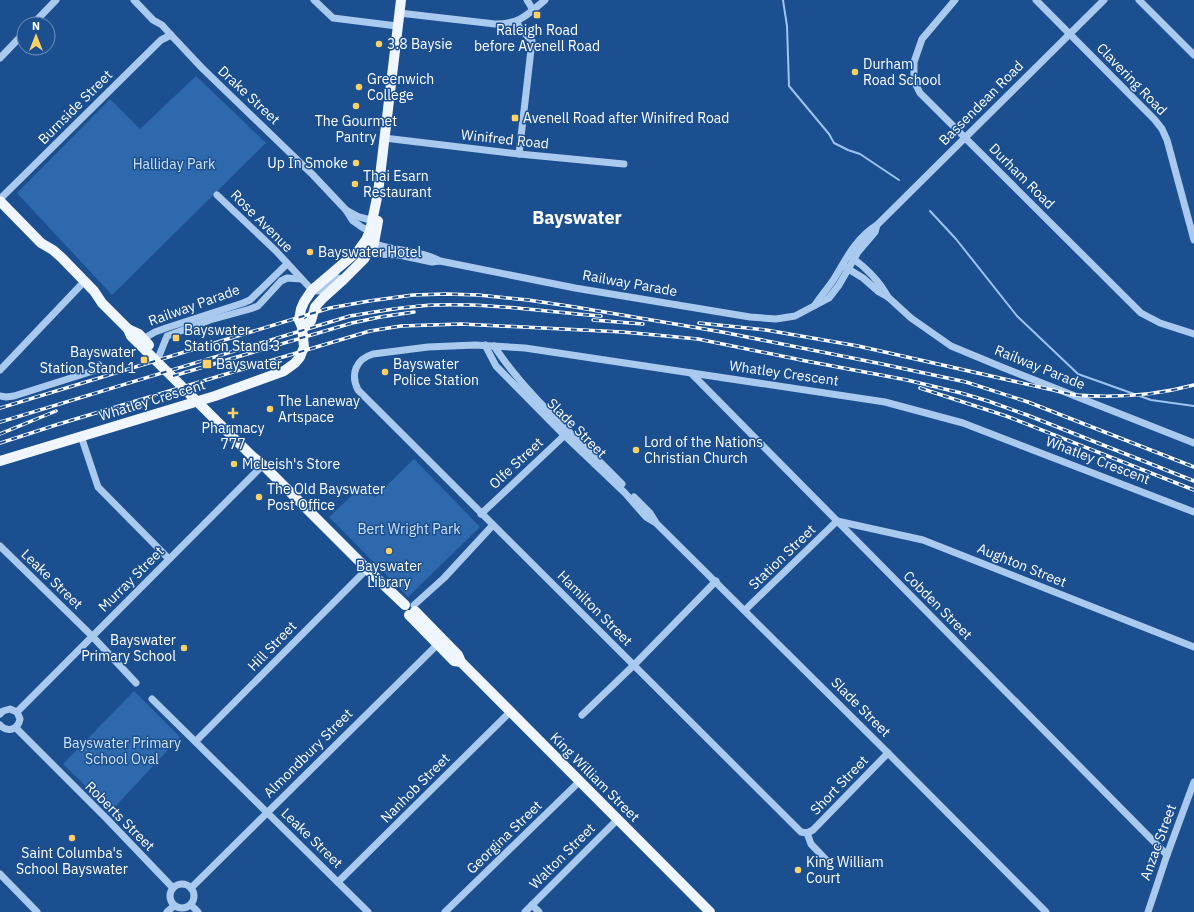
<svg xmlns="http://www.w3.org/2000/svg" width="1194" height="912" font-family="'IBM Plex Sans',sans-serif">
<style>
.green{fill:#2e69ad}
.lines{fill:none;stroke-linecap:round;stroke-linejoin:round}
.stream{stroke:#9cc4f0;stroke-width:2}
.minor{stroke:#a9c9ee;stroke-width:7}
.major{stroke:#f0f6ff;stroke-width:10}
.rail-casing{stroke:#fff;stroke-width:3.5}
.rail{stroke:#1b4f8f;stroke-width:2;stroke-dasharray:6;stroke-linecap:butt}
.poi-dot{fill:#ffd166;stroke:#1b4f8f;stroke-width:1.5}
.labels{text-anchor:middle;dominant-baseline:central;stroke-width:3;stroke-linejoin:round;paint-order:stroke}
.poi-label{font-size:14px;fill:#fff;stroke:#1b4f8f;text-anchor:start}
.street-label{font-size:14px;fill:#fff;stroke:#1b4f8f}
.park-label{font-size:14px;fill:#cfe3fa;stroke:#1b4f8f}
.district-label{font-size:18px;font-weight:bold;fill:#fff;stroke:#1b4f8f}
</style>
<rect width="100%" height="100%" fill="#1b4f8f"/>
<g class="green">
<path d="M196,76L266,143L112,295L17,193L110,99L140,129Z"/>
<path d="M414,459L480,527L408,597L329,517L363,485L375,497Z"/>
<path d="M134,691L180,737L111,811L63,764Z"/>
</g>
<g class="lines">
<g class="stream">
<path d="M783,0L787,26L789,86L829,134L834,143L848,150L860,154L899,180"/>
<path d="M930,211L956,239L1017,316L1078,374L1151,400L1194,406"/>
</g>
<g class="minor">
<path d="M134,0L153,20L162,25L171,35L202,68L313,175L346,210L353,221L363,228L374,231"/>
<path d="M314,0L333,18L397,26"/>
<path d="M527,0L533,10"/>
<path d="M955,0L922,39L914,62V81L920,93L1141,313L1160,323L1194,334"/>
<path d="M1036,0L1155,120L1162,129L1167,140L1194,240"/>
<path d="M1139,0L1194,55"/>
<path d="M399,13L495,24C520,24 527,15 545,0"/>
<path d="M517,21L519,27L532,41L519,154"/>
<path d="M33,24L56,0"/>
<path d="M0,58L24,33"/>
<path d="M384,138L519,154L624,164"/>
<path d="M217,195L276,251L312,290C323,294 329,285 338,278L345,279"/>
<path d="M0,199L161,40L171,35"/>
<path d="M346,210L359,217L375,221"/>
<path d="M370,242C392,252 419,249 440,261L575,288L750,317L776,319L795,316L829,298L839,285L858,252L875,232L877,225"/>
<path d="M366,249L375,254L399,255L432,262L440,261"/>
<path d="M851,257C865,267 880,282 888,297"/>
<path d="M845,267L863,278L879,292L888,297L911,318L951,346L1004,368L1194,443"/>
<path d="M815,305C821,296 828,288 834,279C846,259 856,238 877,225L1104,0"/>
<path d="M143,339L155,332L166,328L243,303L250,300L287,264"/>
<path d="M485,345L496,366L564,435L625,493L646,517L656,523L888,753L1046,912"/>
<path d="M494,346C529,399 579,439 622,484"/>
<path d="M159,356L167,336L210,320L250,309L258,306L281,281L287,278L301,279"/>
<path d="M0,370L80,286"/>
<path d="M691,373L1167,855"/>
<path d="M0,396L6,397L14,396L93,371L99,365"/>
<path d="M81,436L98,487L169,559"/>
<path d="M634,497L650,513L655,521"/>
<path d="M481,514L567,433"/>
<path d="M0,546L92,636L136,683"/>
<path d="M414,605L444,578L493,525"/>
<path d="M745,610L837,521L923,540L1194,647"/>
<path d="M152,699L368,912"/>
<path d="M17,712L263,465"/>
<path d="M0,714L3,711L10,709L17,712L20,719C18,730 7,733 0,725"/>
<path d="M582,715L634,665L716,581"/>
<path d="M16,728L107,819L173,888"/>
<path d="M196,741L367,569"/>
<path d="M807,833L813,830L888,753"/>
<path d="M829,863L811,844L807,833L801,832L358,390C350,374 356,359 373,354L428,347L475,345L525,348L885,402L963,423L1194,512"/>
<path d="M0,874L37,912"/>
<path d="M338,882L510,712"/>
<circle cx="182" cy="896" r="12"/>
<path d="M191,888L440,642"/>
<path d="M191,905L198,912"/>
<path d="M532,905L539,912"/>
<path d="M167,912L174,906"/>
<path d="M445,912L580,781"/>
<path d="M525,912L618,819"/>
<path d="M1148,912L1167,855L1194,782"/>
</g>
<g class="major">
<path d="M0,201L41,243L53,250L62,258L94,291L102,303L128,329L139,334L149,345"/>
<path d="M302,327L311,321L315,307L323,298L343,280L364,259L374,243L378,221"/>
<path d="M128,329L131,336L253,457L263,465L367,569L405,605"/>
<path d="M0,461L215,396L284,371L295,363L300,357L304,347L302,327L299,320L301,309L304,302L312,290L358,251L366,240L370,231L378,193L401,0"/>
<path d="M415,611L458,655L461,662L710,912"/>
<path d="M409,615L454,661L461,662"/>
</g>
<defs>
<g id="rail">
<path d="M593,320L643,324"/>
<path d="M699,323L766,330L858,346L1075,395C1116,398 1154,396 1194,385"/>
<path d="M173,376L352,323L380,317L414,312"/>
<path d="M920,388L1006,416L1194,490"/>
<path d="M0,408L330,308L369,301L413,295L446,294L478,295L528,300L575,307L722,332L882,364L966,382L1028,402L1194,467"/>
<path d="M0,422L350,316C379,311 407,306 436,305C491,303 546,312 601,316"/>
<path d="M0,434L56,411"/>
<path d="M0,443L59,424L370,331L401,326L461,324L623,332L698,339L806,361L907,380L961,393L988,401L1027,415L1194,481"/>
</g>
</defs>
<use href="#rail" class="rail-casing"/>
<use href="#rail" class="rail"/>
</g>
<g class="poi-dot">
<rect x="533" y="11" width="8" height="8" rx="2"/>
<circle cx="379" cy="44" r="4"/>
<circle cx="855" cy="72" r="4"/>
<circle cx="359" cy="87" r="4"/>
<circle cx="356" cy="106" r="4"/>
<rect x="511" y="114" width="8" height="8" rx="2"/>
<circle cx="356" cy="163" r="4"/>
<circle cx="355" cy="184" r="4"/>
<circle cx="310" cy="252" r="4"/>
<rect x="172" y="334" width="8" height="8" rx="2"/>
<rect x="140" y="356" width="8" height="8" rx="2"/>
<rect x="202" y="359" width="10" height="10" rx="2"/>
<circle cx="385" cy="372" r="4"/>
<circle cx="270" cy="409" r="4"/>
<path d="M231 407h4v4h4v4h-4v4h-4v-4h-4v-4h4z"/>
<circle cx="636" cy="450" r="4"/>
<circle cx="234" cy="464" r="4"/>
<circle cx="259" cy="497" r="4"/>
<circle cx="389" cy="551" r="4"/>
<circle cx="184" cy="648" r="4"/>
<circle cx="72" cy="838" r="4"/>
<circle cx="798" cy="870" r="4"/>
</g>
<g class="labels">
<g class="poi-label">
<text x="537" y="30" text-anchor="middle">Raleigh Road<tspan x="537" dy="16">before Avenell Road</tspan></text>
<text x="387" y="44">3.8 Baysie</text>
<text x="863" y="64">Durham<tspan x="863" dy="16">Road School</tspan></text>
<text x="367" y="79">Greenwich<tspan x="367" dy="16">College</tspan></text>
<text x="523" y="118">Avenell Road after Winifred Road</text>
<text x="356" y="121" text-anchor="middle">The Gourmet<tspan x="356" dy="16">Pantry</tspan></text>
<text x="348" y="163" text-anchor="end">Up In Smoke</text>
<text x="363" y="176">Thai Esarn<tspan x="363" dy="16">Restaurant</tspan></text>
<text x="318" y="252">Bayswater Hotel</text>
<text x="184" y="330">Bayswater<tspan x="184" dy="16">Station Stand 3</tspan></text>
<text x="136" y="352" text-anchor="end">Bayswater<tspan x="136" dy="16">Station Stand 1</tspan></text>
<text x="216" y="364">Bayswater</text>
<text x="393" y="364">Bayswater<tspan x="393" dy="16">Police Station</tspan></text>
<text x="278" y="401">The Laneway<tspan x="278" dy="16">Artspace</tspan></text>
<text x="233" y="428" text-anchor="middle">Pharmacy<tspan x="233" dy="16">777</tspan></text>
<text x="644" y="442">Lord of the Nations<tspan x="644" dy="16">Christian Church</tspan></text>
<text x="242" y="464">McLeish's Store</text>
<text x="267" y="489">The Old Bayswater<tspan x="267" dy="16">Post Office</tspan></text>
<text x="389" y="566" text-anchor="middle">Bayswater<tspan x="389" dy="16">Library</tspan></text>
<text x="176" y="640" text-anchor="end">Bayswater<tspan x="176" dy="16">Primary School</tspan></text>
<text x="72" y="853" text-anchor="middle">Saint Columba's<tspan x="72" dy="16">School Bayswater</tspan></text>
<text x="806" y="862">King William<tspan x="806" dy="16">Court</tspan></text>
</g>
<g class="street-label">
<text transform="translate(1132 79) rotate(46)">Clavering Road</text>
<text transform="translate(249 95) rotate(43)">Drake Street</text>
<text transform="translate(981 103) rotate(-45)">Bassendean Road</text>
<text transform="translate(75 107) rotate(-45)">Burnside Street</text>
<text transform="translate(505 139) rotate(6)">Winifred Road</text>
<text transform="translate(1022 176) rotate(45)">Durham Road</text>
<text transform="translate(262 221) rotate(45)">Rose Avenue</text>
<text transform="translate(630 283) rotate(10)">Railway Parade</text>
<text transform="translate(194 305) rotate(-20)">Railway Parade</text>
<text transform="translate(1040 367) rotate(22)">Railway Parade</text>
<text transform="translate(784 373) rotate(8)">Whatley Crescent</text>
<text transform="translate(152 400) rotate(-17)">Whatley Crescent</text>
<text transform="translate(577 428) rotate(45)">Slade Street</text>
<text transform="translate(1098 460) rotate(21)">Whatley Crescent</text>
<text transform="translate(516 463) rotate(-43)">Olfe Street</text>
<text transform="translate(782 557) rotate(-44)">Station Street</text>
<text transform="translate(1022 565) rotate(22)">Aughton Street</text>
<text transform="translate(52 579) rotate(44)">Leake Street</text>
<text transform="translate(131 579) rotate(-45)">Murray Street</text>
<text transform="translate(938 605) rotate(45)">Cobden Street</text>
<text transform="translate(595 608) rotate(45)">Hamilton Street</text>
<text transform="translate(272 646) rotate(-46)">Hill Street</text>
<text transform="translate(861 707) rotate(45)">Slade Street</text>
<text transform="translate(308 753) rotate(-45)">Almondbury Street</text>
<text transform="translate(595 777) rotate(45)">King William Street</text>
<text transform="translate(839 785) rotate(-46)">Short Street</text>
<text transform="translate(415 788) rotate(-45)">Nanhob Street</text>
<text transform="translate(120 816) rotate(45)">Roberts Street</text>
<text transform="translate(504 837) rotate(-44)">Georgina Street</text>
<text transform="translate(312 838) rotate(44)">Leake Street</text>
<text transform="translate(1158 842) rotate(-70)">Anzac Street</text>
<text transform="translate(562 856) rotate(-45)">Walton Street</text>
</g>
<g class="park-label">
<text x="174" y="164">Halliday Park</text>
<text x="409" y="529">Bert Wright Park</text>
<text x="122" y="743">Bayswater Primary<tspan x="122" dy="16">School Oval</tspan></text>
</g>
<g class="district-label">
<text x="577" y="217">Bayswater</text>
</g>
</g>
<g transform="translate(36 36)"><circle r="19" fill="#1b4f8f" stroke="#7695bc"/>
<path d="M0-3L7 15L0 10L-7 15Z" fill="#ffd166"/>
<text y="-6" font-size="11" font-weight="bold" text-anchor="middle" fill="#ffffff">N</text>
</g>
</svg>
